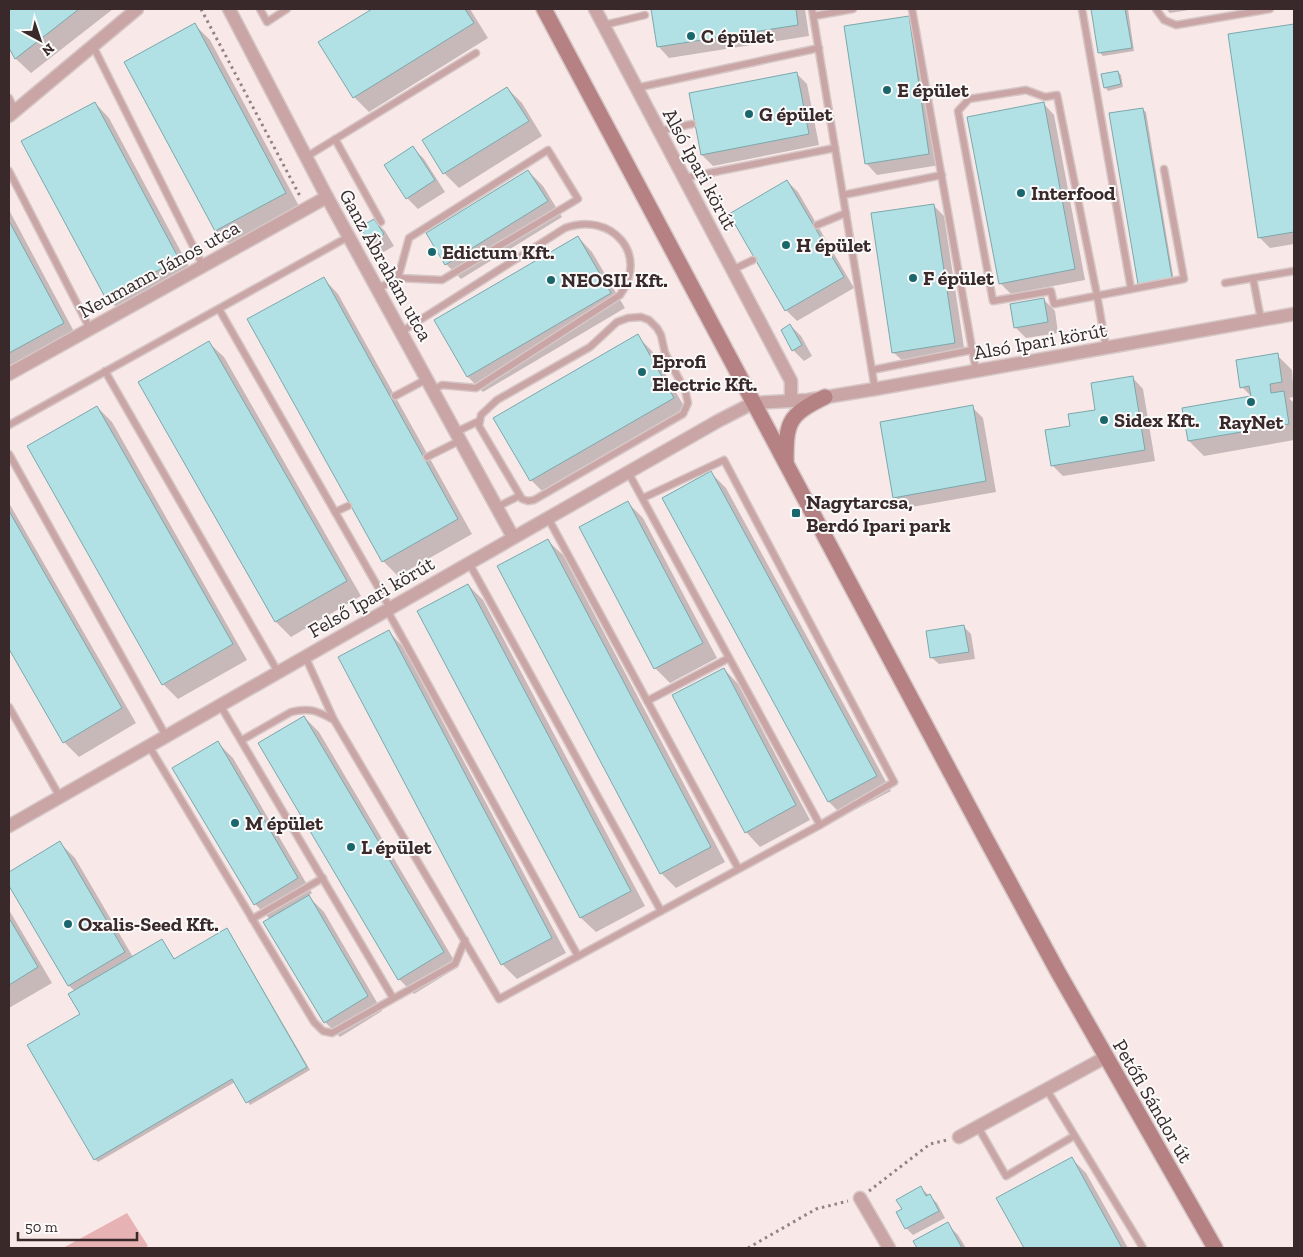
<svg xmlns="http://www.w3.org/2000/svg" width="1303" height="1257" font-family="'Zilla Slab',serif">
<style>
.green{fill:#e6b2b4}
.shadow{fill:#0003}
.building{fill:#b2e1e5;stroke:#7ba8ac}
.lines{fill:none;stroke-linecap:round;stroke-linejoin:round}
.lane-casing{stroke:#d6c6c6;stroke-width:9}
.street-casing{stroke:#d6c6c6;stroke-width:15}
.secondary-casing{stroke:#d6c6c6;stroke-width:18}
.path{stroke:#928282;stroke-width:3;stroke-dasharray:2.5 4;stroke-linecap:butt}
.lane{stroke:#c9a5a6;stroke-width:6}
.street{stroke:#c9a5a6;stroke-width:12}
.secondary{stroke:#b58183;stroke-width:15}
.poi-dot{fill:#19666d;stroke:#fafafa;stroke-width:2}
.labels{text-anchor:middle;dominant-baseline:central;stroke-width:4;stroke-linejoin:round;paint-order:stroke}
.poi-label{font-size:20px;font-weight:bold;fill:#39292a;stroke:#fafafa;text-anchor:start}
.street-label{font-size:20px;fill:#39292a;stroke:#fafafa}
</style>
<rect width="100%" height="100%" fill="#f9e8e8"/>
<path class="green" d="M127,1213L148,1246L144,1248H63Z"/>
<g class="shadow">
<path d="M9,9H113L31,73L16,59L9,45Z"/>
<path d="M375,9H470L488,38L369,112L354,97L320,43Z"/>
<path d="M652,9H805L809,36L669,58L658,46Z"/>
<path d="M1092,9H1128L1134,51L1103,56L1100,53Z"/>
<path d="M1166,9H1195L1170,13Z"/>
<path d="M908,18L919,29L940,165L877,175L866,163Z"/>
<path d="M195,25L210,40L300,208L231,246L216,231L126,62Z"/>
<path d="M1294,25V244L1270,248L1259,237L1230,35Z"/>
<path d="M1118,72L1121,75L1123,87L1108,91L1105,87Z"/>
<path d="M796,73L807,84L819,145L713,166L702,155Z"/>
<path d="M507,88L522,103L542,136L459,188L444,173Z"/>
<path d="M95,103L109,118L193,274L122,313L107,298Z"/>
<path d="M1043,103L1054,115L1085,280L1011,294L1000,283Z"/>
<path d="M1142,109L1146,112L1174,281L1143,287L1139,283Z"/>
<path d="M413,148L424,159L445,192L418,209L407,198L386,166Z"/>
<path d="M528,171L543,186L562,217L461,279L446,264Z"/>
<path d="M787,181L798,192L854,288L797,321L786,310Z"/>
<path d="M933,205L944,216L965,354L905,363L893,352Z"/>
<path d="M9,210L78,339L9,372Z"/>
<path d="M374,220L385,231L394,246L382,253L371,242Z"/>
<path d="M578,237L592,252L625,308L483,392L468,377L436,321Z"/>
<path d="M324,279L338,294L472,534L398,576L383,561Z"/>
<path d="M1044,300L1055,311L1058,333L1026,338L1015,327Z"/>
<path d="M790,325L801,336L812,356L804,361L793,350Z"/>
<path d="M637,336L652,351L688,413L546,495L531,480Z"/>
<path d="M209,343L224,357L361,596L291,637L276,622L139,383Z"/>
<path d="M1277,355L1292,370L1294,397L1289,398L1294,403V440L1204,456L1189,441L1184,409L1252,397L1242,387Z"/>
<path d="M1132,377L1143,389L1155,461L1063,476L1052,465L1071,427L1097,411Z"/>
<path d="M97,407L112,422L247,660L178,699L163,684Z"/>
<path d="M972,407L983,418L996,492L906,508L895,497Z"/>
<path d="M711,473L726,488L891,791L843,816L829,802Z"/>
<path d="M9,503L136,723L79,757L64,742L9,647Z"/>
<path d="M628,503L643,518L717,658L670,683L655,668Z"/>
<path d="M548,541L563,555L725,862L676,888L661,873Z"/>
<path d="M468,585L483,600L645,906L596,932L581,918L419,611Z"/>
<path d="M964,627L971,634L975,659L939,664L931,657Z"/>
<path d="M389,632L403,647L566,953L517,979L502,964Z"/>
<path d="M724,669L738,684L810,820L760,847L746,832Z"/>
<path d="M304,717L319,732L458,967L414,994L399,979Z"/>
<path d="M218,743L233,758L312,893L308,896L324,912L382,1011L340,1037L325,1022L270,919L255,904Z"/>
<path d="M60,843L75,858L133,957L162,940L175,960L230,933L310,1070L250,1105L235,1082L98,1162L95,1159L82,1014L75,991L69,986L9,884V873Z"/>
<path d="M9,910L52,983L9,1008Z"/>
<path d="M1071,1158L1086,1173L1128,1248H1025L998,1199Z"/>
<path d="M921,1188L937,1203L945,1218L913,1235L906,1228L903,1210Z"/>
<path d="M947,1224L958,1235L966,1248H918L915,1241Z"/>
</g>
<g class="building">
<path d="M9,9H79L15,59L9,48Z"/>
<path d="M372,9H465L474,23L353,98L318,42Z"/>
<path d="M651,9H796L798,25L657,47Z"/>
<path d="M1091,9H1125L1132,48L1098,53Z"/>
<path d="M909,16L929,154L865,164L844,26Z"/>
<path d="M195,23L286,193L215,231L124,62Z"/>
<path d="M1294,24V232L1258,238L1228,34Z"/>
<path d="M1118,71L1121,84L1104,88L1101,74Z"/>
<path d="M797,72L809,134L701,155L689,93Z"/>
<path d="M507,87L529,121L443,174L422,140Z"/>
<path d="M95,102L179,259L106,299L21,141Z"/>
<path d="M1044,102L1075,269L999,284L967,117Z"/>
<path d="M1143,108L1172,278L1138,284L1109,113Z"/>
<path d="M413,146L435,180L406,199L384,165Z"/>
<path d="M528,170L548,201L445,265L426,233Z"/>
<path d="M787,180L844,277L785,311L729,214Z"/>
<path d="M934,204L955,343L892,353L871,213Z"/>
<path d="M374,219L384,234L370,243L360,227Z"/>
<path d="M9,221L64,323L9,353Z"/>
<path d="M578,236L611,293L467,377L434,320Z"/>
<path d="M324,277L458,519L382,562L247,319Z"/>
<path d="M1044,298L1048,322L1014,328L1010,304Z"/>
<path d="M790,324L802,345L792,351L781,330Z"/>
<path d="M638,334L674,398L530,481L493,418Z"/>
<path d="M209,341L347,581L275,622L138,382Z"/>
<path d="M1278,353L1282,382L1270,384L1271,393L1284,391L1289,424L1188,441L1182,408L1251,396L1249,386L1240,388L1236,360Z"/>
<path d="M1133,376L1145,450L1051,466L1045,430L1070,426L1068,414L1095,410L1091,383Z"/>
<path d="M973,405L986,481L893,498L880,422Z"/>
<path d="M97,406L233,644L162,685L27,446Z"/>
<path d="M711,471L877,776L828,802L662,498Z"/>
<path d="M628,501L703,643L654,669L579,527Z"/>
<path d="M9,511L122,708L63,743L9,649Z"/>
<path d="M548,539L711,847L660,874L497,566Z"/>
<path d="M468,584L631,891L580,918L417,611Z"/>
<path d="M964,625L969,652L930,658L926,631Z"/>
<path d="M389,630L552,938L501,965L338,657Z"/>
<path d="M724,668L796,805L745,833L672,695Z"/>
<path d="M304,716L444,952L398,980L258,743Z"/>
<path d="M218,741L298,878L254,905L172,768Z"/>
<path d="M60,841L125,952L68,986L9,886V872Z"/>
<path d="M309,895L368,996L324,1023L263,922Z"/>
<path d="M9,918L38,967L9,985Z"/>
<path d="M227,928L307,1067L246,1103L232,1079L94,1160L27,1045L80,1014L68,994L162,939L174,959Z"/>
<path d="M1072,1157L1122,1248H1024L996,1198Z"/>
<path d="M921,1186L926,1196L930,1194L939,1211L905,1229L896,1212L902,1209L896,1200Z"/>
<path d="M948,1222L962,1248H917L913,1241Z"/>
</g>
<g class="lines">
<defs>
<g id="lane">
<path d="M260,9L267,22L287,9"/>
<path d="M812,9L875,389"/>
<path d="M912,9L976,371"/>
<path d="M1082,9L1131,289"/>
<path d="M1156,9L1164,20L1176,25L1270,9"/>
<path d="M814,16L853,9"/>
<path d="M604,25L645,15"/>
<path d="M93,46L203,266"/>
<path d="M636,88L819,48"/>
<path d="M9,98L15,110"/>
<path d="M659,131L692,124"/>
<path d="M335,139L381,222"/>
<path d="M306,157L476,53"/>
<path d="M9,171L90,329"/>
<path d="M684,178L835,148"/>
<path d="M843,195L942,175"/>
<path d="M817,225L846,213"/>
<path d="M732,270L753,260"/>
<path d="M1253,278L1261,320"/>
<path d="M1225,283L1294,271"/>
<path d="M377,289L398,278L442,280L578,199L548,150L409,238L398,278"/>
<path d="M219,309L390,608"/>
<path d="M641,317L649,320L657,328L661,335L665,353L685,390L688,403L683,414L534,500L528,501L522,499L479,426L481,415L497,400L590,347L617,322L628,318Z"/>
<path d="M401,332L565,228C611,211 650,254 620,295L476,388L442,385L433,390"/>
<path d="M1106,347L1097,295L1057,95L1045,97L1026,90L969,99L958,111L993,301L1051,291L1054,304L1184,279L1164,169"/>
<path d="M872,370L972,350"/>
<path d="M105,371L278,672"/>
<path d="M395,396L427,379"/>
<path d="M9,425L348,237"/>
<path d="M456,432L479,421"/>
<path d="M9,454L166,736"/>
<path d="M427,457L461,440"/>
<path d="M628,472L820,825"/>
<path d="M497,507L519,496"/>
<path d="M335,512L348,506"/>
<path d="M548,518L738,868"/>
<path d="M469,563L661,911"/>
<path d="M387,610L578,956"/>
<path d="M305,656L334,720L499,999L820,825L894,782L724,460L643,498"/>
<path d="M647,701L729,658"/>
<path d="M220,705L393,998"/>
<path d="M9,707L60,797"/>
<path d="M242,740L291,712C310,707 317,711 334,720"/>
<path d="M149,746L314,1022L323,1031L332,1033L455,964L465,940"/>
<path d="M252,919L323,878"/>
<path d="M1047,1090L1143,1248"/>
<path d="M978,1127L1006,1176L1074,1136"/>
</g>
<g id="street">
<path d="M229,9L327,197L513,537"/>
<path d="M595,9L791,381V401"/>
<path d="M9,116L137,9"/>
<path d="M9,374L327,197"/>
<path d="M9,826L718,421L753,403L808,400L875,389L1294,314"/>
<path d="M959,1137L1106,1057"/>
<path d="M860,1198L889,1248"/>
</g>
<g id="secondary">
<path d="M544,9L986,839L1058,972L1215,1248"/>
<path d="M786,462C786,422 788,415 825,397"/>
</g>
</defs>
<use href="#lane" class="lane-casing"/>
<use href="#street" class="street-casing"/>
<use href="#secondary" class="secondary-casing"/>
<g class="path">
<path d="M201,9L301,198"/>
<path d="M869,1191L930,1144L947,1140"/>
<path d="M748,1248L816,1209L848,1201"/>
</g>
<use href="#lane" class="lane"/>
<use href="#street" class="street"/>
<use href="#secondary" class="secondary"/>
</g>
<g class="poi-dot">
<circle cx="691" cy="36" r="5"/>
<circle cx="887" cy="90" r="5"/>
<circle cx="749" cy="114" r="5"/>
<circle cx="1021" cy="193" r="5"/>
<circle cx="786" cy="245" r="5"/>
<circle cx="432" cy="252" r="5"/>
<circle cx="913" cy="278" r="5"/>
<circle cx="551" cy="280" r="5"/>
<circle cx="642" cy="372" r="5"/>
<circle cx="1251" cy="402" r="5"/>
<circle cx="1104" cy="420" r="5"/>
<rect x="791" y="508" width="10" height="10" rx="2.5"/>
<circle cx="235" cy="823" r="5"/>
<circle cx="351" cy="847" r="5"/>
<circle cx="68" cy="924" r="5"/>
</g>
<g class="labels">
<g class="poi-label">
<text x="701" y="36">C épület</text>
<text x="897" y="90">E épület</text>
<text x="759" y="114">G épület</text>
<text x="1031" y="193">Interfood</text>
<text x="796" y="245">H épület</text>
<text x="442" y="252">Edictum Kft.</text>
<text x="923" y="278">F épület</text>
<text x="561" y="280">NEOSIL Kft.</text>
<text x="652" y="361">Eprofi<tspan x="652" dy="23">Electric Kft.</tspan></text>
<text x="1114" y="420">Sidex Kft.</text>
<text x="1251" y="422" text-anchor="middle">RayNet</text>
<text x="806" y="502">Nagytarcsa,<tspan x="806" dy="23">Berdó Ipari park</tspan></text>
<text x="245" y="823">M épület</text>
<text x="361" y="847">L épület</text>
<text x="78" y="924">Oxalis-Seed Kft.</text>
</g>
<g class="street-label">
<text transform="translate(700 169) rotate(62)">Alsó Ipari körút</text>
<text transform="translate(386 265) rotate(61)">Ganz Ábrahám utca</text>
<text transform="translate(159 269) rotate(-29)">Neumann János utca</text>
<text transform="translate(1040 341) rotate(-10)">Alsó Ipari körút</text>
<text transform="translate(371 597) rotate(-30)">Felső Ipari körút</text>
<text transform="translate(1153 1101) rotate(60)">Petőfi Sándor út</text>
</g>
</g>
<rect width="1303" height="1257" fill="none" stroke="#39292a" stroke-width="20"/>
<g transform="translate(40 40) rotate(140)" stroke="#fafafa" stroke-width="4" paint-order="stroke">
<path d="M0-4L9 19L0 12L-9 19Z" fill="#39292a"/>
<text y="-8" font-size="14" font-weight="bold" text-anchor="middle" fill="#39292a">N</text>
</g>
<path d="M18 1232v8h119v-8" fill="none" stroke="#39292a" stroke-width="2.5"/>
<text x="25" y="1232" font-size="15" fill="#39292a" stroke="#fafafa" stroke-width="4" paint-order="stroke">50 m</text>
</svg>
